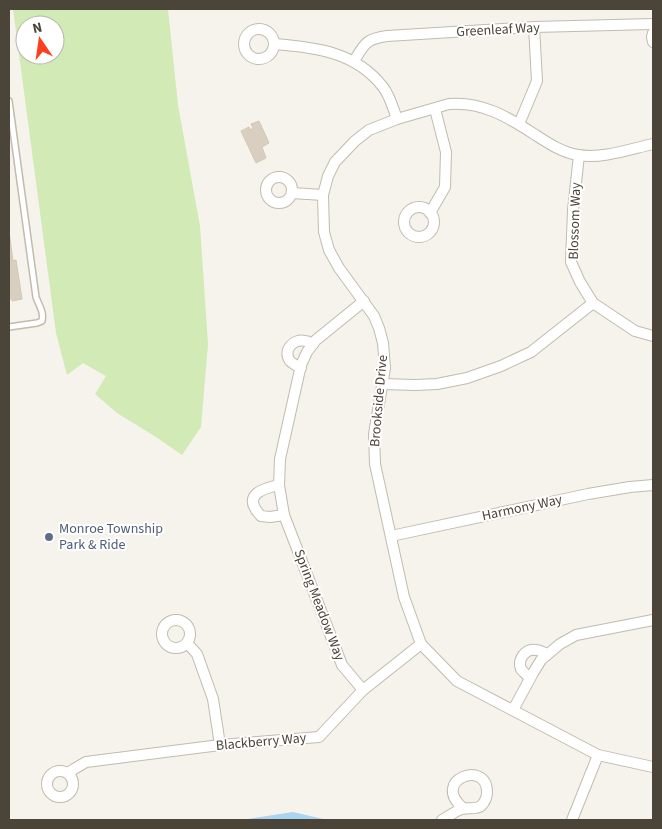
<svg xmlns="http://www.w3.org/2000/svg" width="662" height="829" font-family="'Source Sans 3',sans-serif">
<style>
.green{fill:#d2eab5;fill-rule:evenodd}
.water{fill:#a9d4f2}
.building{fill:#d8cfc1;stroke:#d3c7b4}
.lines{fill:none;stroke-linecap:round;stroke-linejoin:round}
.service-casing{stroke:#c2bbae;stroke-width:8}
.minor-casing{stroke:#c2bbae;stroke-width:12}
.service{stroke:#fff;stroke-width:5}
.minor{stroke:#fff;stroke-width:10}
.service-dot{fill:#5c6f8a;stroke:#fff;stroke-width:2}
.labels{text-anchor:middle;dominant-baseline:central;stroke-width:4;stroke-linejoin:round;paint-order:stroke}
.street-label{font-size:14px;fill:#4b4439;stroke:#fff}
.service-label{font-size:14px;fill:#4e5e75;stroke:#fff;text-anchor:start}
</style>
<rect width="100%" height="100%" fill="#f6f3ec"/>
<path class="green" d="M13,9H168L178,105L200,226L208,344L201,427L182,455L156,437L117,413L95,394L106,376L83,363L67,375L56,333ZM25,25H55V55H25Z"/>
<path class="water" d="M293,812L323,819V820H242Z"/>
<g class="building">
<path d="M259,121L269,143L262,147L266,158L256,163L241,131L249,127L250,130L253,128L251,124Z"/>
<path d="M9,231L13,261L16,260L22,299L12,301V299H9Z"/>
</g>
<g class="lines">
<defs>
<path id="service" d="M9,101L36,297C39,306 44,311 42,321L37,323L9,327"/>
<g id="minor">
<circle cx="259" cy="44" r="15"/>
<path d="M653,33L652,37L653,42"/>
<path d="M274,44C315,47 356,52 383,87C390,96 393,108 397,119"/>
<path d="M354,61C365,43 366,39 387,36L534,27L653,24"/>
<path d="M519,124L537,81L534,27"/>
<path d="M653,144C630,149 603,159 578,155C561,152 548,143 534,134C508,117 481,101 449,104L397,119L369,130L355,141L335,162L328,176L323,195L324,232L329,250L339,268L374,316L379,328L383,343L385,368L374,434L375,464L404,597L421,644L457,681L598,755L653,767"/>
<path d="M579,155L573,210L571,262L580,282L593,303L635,331L653,336"/>
<circle cx="279" cy="190" r="13"/>
<path d="M292,193L323,195"/>
<circle cx="419" cy="222" r="15"/>
<path d="M430,213L445,187L446,152L435,109"/>
<path d="M301,368C297,366 293,364 290,361C282,350 294,338 305,341C308,341 311,343 313,344"/>
<path d="M383,384L415,385L437,384L467,378L501,366L531,352L593,303"/>
<path d="M279,485C260,489 242,496 261,516L270,517L284,515"/>
<path d="M391,536L588,494L630,487L653,485"/>
<circle cx="176" cy="634" r="14"/>
<path d="M187,643L197,654L213,699L220,745"/>
<path d="M530,678C527,675 523,672 521,669C517,659 526,648 536,650C540,650 544,653 547,654"/>
<path d="M363,690L342,665L284,515L279,485L280,459L301,365L307,352L316,340L364,301"/>
<path d="M513,710L533,673L541,660L560,644L576,635L653,620"/>
<circle cx="60" cy="784" r="13"/>
<path d="M68,773L74,769L86,762L220,745L319,737L363,690L421,644"/>
<path d="M442,820C448,817 455,811 462,809C468,807 475,810 481,806C485,802 487,797 487,792C487,759 430,780 463,808"/>
<path d="M572,820L598,755"/>
</g>
</defs>
<use href="#service" class="service-casing"/>
<use href="#minor" class="minor-casing"/>
<use href="#service" class="service"/>
<use href="#minor" class="minor"/>
</g>
<circle class="service-dot" cx="49" cy="537" r="5"/>
<g class="labels">
<g class="street-label">
<text transform="translate(498 30) rotate(-3)">Greenleaf Way</text>
<text transform="translate(575 221) rotate(-88)">Blossom Way</text>
<text transform="translate(379 401) rotate(-85)">Brookside Drive</text>
<text transform="translate(522 508) rotate(-12)">Harmony Way</text>
<text transform="translate(319 605) rotate(69)">Spring Meadow Way</text>
<text transform="translate(261 742) rotate(-5)">Blackberry Way</text>
</g>
<g class="service-label">
<text x="59" y="529">Monroe Township<tspan x="59" dy="16">Park &amp; Ride</tspan></text>
</g>
</g>
<rect width="662" height="829" fill="none" stroke="#4b4439" stroke-width="20"/>
<g transform="translate(40 40) rotate(347)"><circle r="24" fill="#ffffff" stroke="#b7b4b0"/>
<path d="M0-4L9 19L0 12L-9 19Z" fill="#fc3f1d"/>
<text y="-8" font-size="14" font-weight="bold" text-anchor="middle" fill="#4b4439">N</text>
</g>
</svg>
